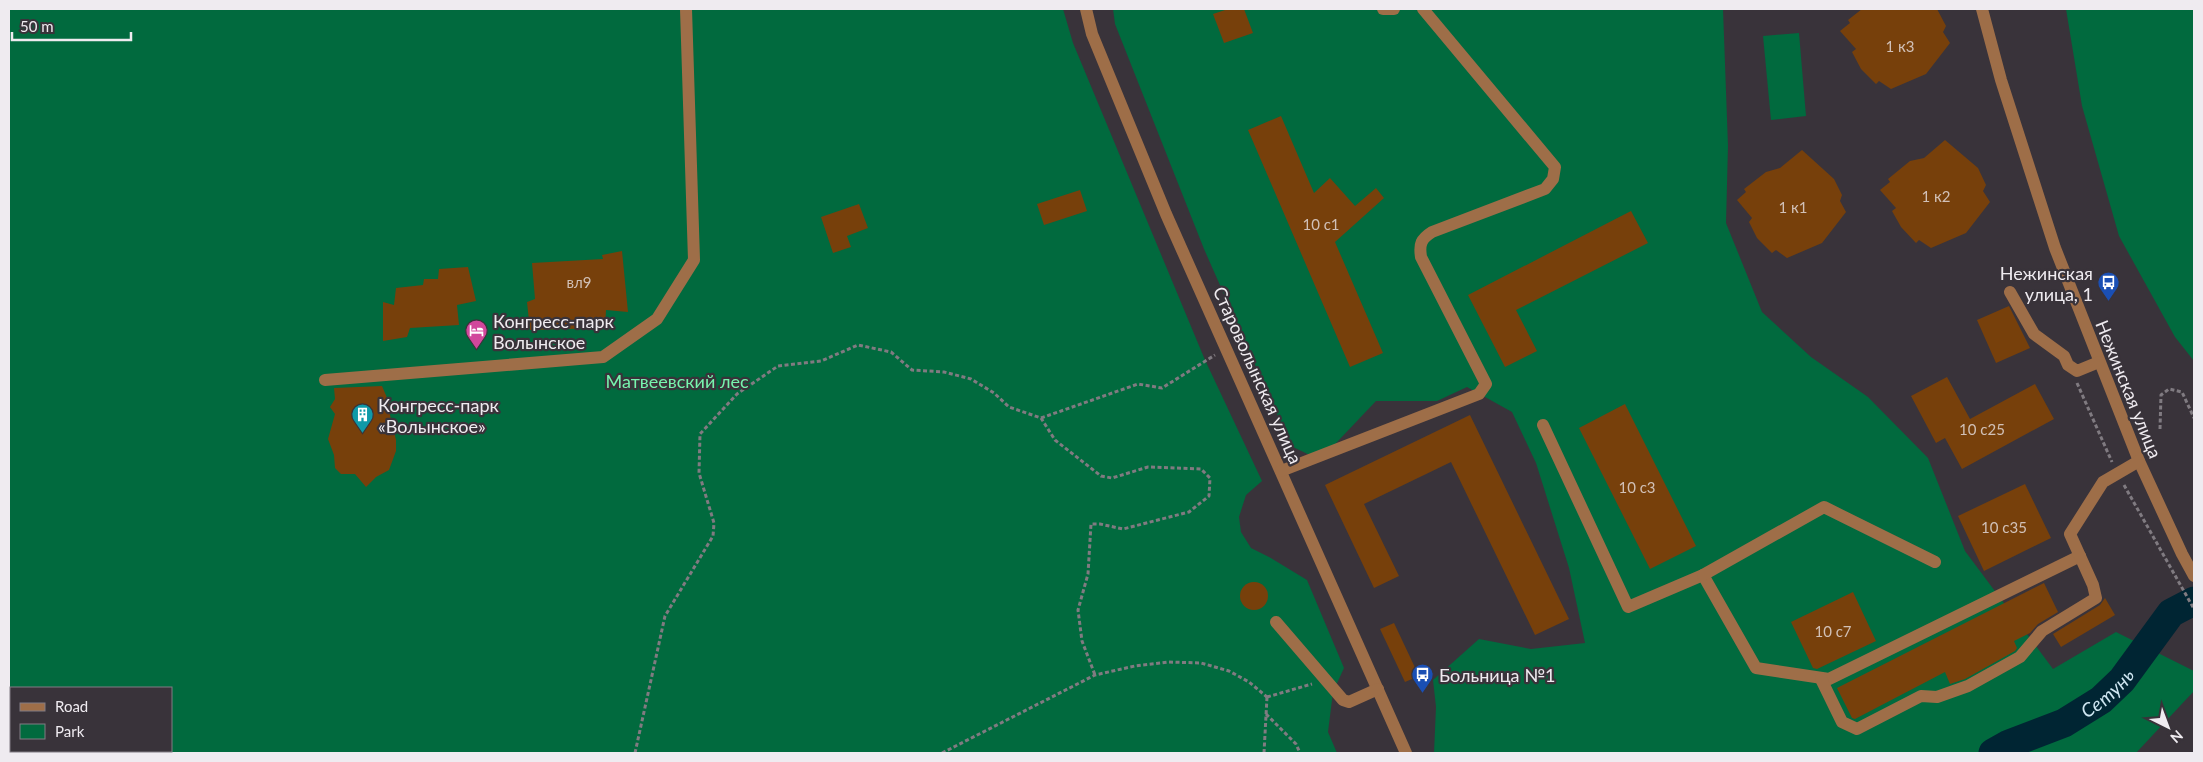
<svg xmlns="http://www.w3.org/2000/svg" width="2203" height="762" font-family="Lato,sans-serif">
<style>
.green{fill:#016a3e;fill-rule:evenodd}
.lines{fill:none;stroke-linecap:round;stroke-linejoin:round}
.river{stroke:#002533;stroke-width:29}
.building{fill:#77400b}
.path{stroke:#807b81;stroke-width:3;stroke-dasharray:4 2.5;stroke-linecap:butt}
.minor{stroke:#9e6e48;stroke-width:12}
.labels{text-anchor:middle;dominant-baseline:central;stroke-width:4.5;stroke-linejoin:round;paint-order:stroke}
.number-label{font-size:15px;fill:#d1c0b7}
.poi-label{font-size:18px;fill:#efebf0;stroke:#39333a;text-anchor:start}
.street-label{font-size:18px;fill:#efebf0;stroke:#39333a}
.park-label{font-size:18px;fill:#77f5ae;stroke:#39333a}
.water-label{font-size:19px;font-style:italic;fill:#cee6f2;stroke:#39333a}
</style>
<rect width="100%" height="100%" fill="#39333a"/>
<g class="green">
<path d="M9,9H1063L1073,43L1205,360L1262,481L1246,495L1239,517L1241,532L1251,548L1269,557L1307,580L1344,668L1333,692L1328,732L1337,753H9ZM11,688H171V751H11Z"/>
<path d="M1113,9H1723L1728,146L1726,223L1762,312L1811,357L1868,397L1928,458L1965,551L2053,669L2116,632L2194,671V691L2136,753H1434L1436,707L1433,680L1479,639L1531,649L1585,643L1569,568L1536,463L1512,412L1467,387L1437,401H1376L1320,460L1291,446L1204,249L1115,24Z"/>
<path d="M2066,9H2194V361L2175,337L2119,236L2082,106Z"/>
<path d="M1799,33L1806,116L1771,120L1763,36Z"/>
</g>
<g class="lines">
<path class="river" id="s1" d="M1993,753L2009,744L2064,723L2101,700L2122,680L2171,613L2194,601"/>
</g>
<g class="building">
<path d="M1228,9H1244L1253,33L1224,43L1213,14Z"/>
<path d="M1862,9H1937L1946,26L1943,32L1950,43L1926,74L1891,89L1879,81L1876,84L1861,69L1852,52L1856,49L1840,31L1850,23L1848,20Z"/>
<path d="M1281,116L1314,193L1330,178L1355,206L1376,188L1384,198L1335,242L1383,353L1350,367L1248,130Z"/>
<path d="M1945,140L1978,168L1986,185L1983,191L1990,202L1966,233L1931,248L1919,240L1916,243L1901,227L1892,211L1896,208L1880,190L1890,182L1888,179L1910,161L1924,158Z"/>
<path d="M1802,150L1834,179L1842,195L1840,201L1846,212L1822,243L1787,258L1776,250L1772,253L1757,238L1749,222L1752,218L1737,200L1746,192L1744,189L1766,172L1780,168Z"/>
<path d="M1080,190L1087,211L1044,225L1037,204Z"/>
<path d="M859,204L868,228L847,236L851,247L833,253L821,217Z"/>
<path d="M1631,211L1648,243L1516,310L1537,351L1505,367L1468,295Z"/>
<path d="M622,251L628,312L606,310L605,328L530,330L527,302L535,299L532,263L603,259L602,255Z"/>
<path d="M468,267L476,301L457,305L459,325L410,328L407,337L383,341V302L394,305L396,288L423,285L424,279H438L439,269Z"/>
<path d="M2009,306L2030,348L1996,363L1977,320Z"/>
<path d="M1947,377L1970,419L2035,384L2054,419L1962,469L1945,438L1936,443L1911,396Z"/>
<path d="M382,386L391,407L390,415L396,440V451L389,470L376,477L366,487L355,474H341L335,468L334,455L328,439L335,414L330,407L335,399L334,388Z"/>
<path d="M1625,404L1696,546L1650,569L1579,428Z"/>
<path d="M1470,415L1569,619L1535,635L1451,462L1364,504L1399,576L1374,588L1325,485Z"/>
<path d="M2025,484L2051,538L1984,571L1958,516Z"/>
<circle cx="1254" cy="596" r="14"/>
<path d="M2044,583L2058,612L2038,624L2030,633L2014,641L2017,648L2015,651L1965,679L1950,684L1945,672L1855,719L1852,718L1837,688Z"/>
<path d="M1853,592L1876,641L1817,669L1813,668L1791,622Z"/>
<path d="M2105,598L2115,615L2061,647L2053,634L2100,605Z"/>
<path d="M1394,623L1419,676L1405,682L1380,629Z"/>
</g>
<g class="lines">
<g class="path">
<path d="M2077,383L2112,462"/>
<path d="M1041,418L1138,384L1162,388L1215,355"/>
<path d="M2160,429L2161,395L2169,389L2182,392L2194,418"/>
<path d="M2124,485L2194,609"/>
<path d="M1267,697L1312,684"/>
<path d="M1266,714L1296,744L1300,753"/>
<path d="M635,753L665,616L713,536L714,523L699,473L700,434L737,394L778,366L821,361L858,345L891,352L912,370L944,372L971,379L994,393L1009,407L1041,418L1055,440L1101,476L1112,478L1148,467L1201,469L1210,478L1209,496L1189,512L1123,529L1100,524H1091L1088,574L1078,610L1082,641L1095,675"/>
<path d="M942,753L1095,675L1135,666L1168,662L1201,663L1229,671L1249,682L1267,697"/>
<path d="M1264,753L1267,697"/>
</g>
<g class="minor">
<path d="M1086,9L1092,34L1166,214L1406,753"/>
<path d="M1383,9H1394"/>
<path d="M1982,9L2001,80L2055,248L2139,461L2182,554L2194,576"/>
<path d="M2010,292L2034,334L2064,356L2068,365L2077,371L2099,362"/>
<path d="M325,380L603,357L657,319L694,260L686,9"/>
<path d="M1543,425L1628,607L1703,575L1756,668L1829,679L2080,556"/>
<path d="M1281,471L1479,394L1486,384L1421,257C1419,244 1421,239 1432,232L1545,189L1553,179L1555,167L1423,9"/>
<path d="M1703,575L1824,507L1935,562"/>
<path d="M1276,622L1343,700L1349,702L1378,689"/>
<path d="M1821,679L1842,722L1857,729L1921,696L1937,697L1968,686L2020,657L2042,631L2096,598L2093,585L2070,534L2103,482L2139,461"/>
</g>
</g>
<defs>
<symbol id="bus-pin" viewBox="-11 -11 22 30"><path d="M0 17L-7.5 6A9.5 9.5 0 1 1 7.5 6Z" fill="#1a4fb4" stroke="#39333a"/><path d="M-5-6H5V4H4V6H2V4H-2V6H-4V4H-5ZM-3.5-4V0h7V-4ZM-3.5 1.2v1.5H-2V1.2ZM2 1.2v1.5H3.5V1.2Z" fill="#fff"/></symbol>
<symbol id="hotel-pin" viewBox="-11 -11 22 30"><path d="M0 17L-7.5 6A9.5 9.5 0 1 1 7.5 6Z" fill="#d1479c" stroke="#39333a"/><path d="M-6-4.5h1.5V1H6V5H4.5V3h-9V5H-6ZM-4 0a1.8 1.8 0 1 1 3.6 0ZM.5 0V-2.5h3Q6-2.5 6 0Z" fill="#fff"/></symbol>
<symbol id="building-pin" viewBox="-11 -11 22 30"><path d="M0 17L-7.5 6A9.5 9.5 0 1 1 7.5 6Z" fill="#0f9aa8" stroke="#39333a"/><path d="M-4-6H4V6H1V3H-1V6H-4ZM-2.5-4.3h1.7v1.8h-1.7ZM.8-4.3h1.7v1.8H.8ZM-2.5-1h1.7V.8h-1.7ZM.8-1h1.7V.8H.8Z" fill="#fff"/></symbol>
</defs>
<g fill-rule="evenodd">
<use href="#bus-pin" x="2096" y="270" width="25" height="34"/>
<use href="#hotel-pin" x="464" y="318" width="25" height="34"/>
<use href="#building-pin" x="350" y="402" width="25" height="34"/>
<use href="#bus-pin" x="1410" y="662" width="25" height="34"/>
</g>
<g class="labels">
<g class="number-label">
<text x="1900" y="46">1 к3</text>
<text x="1936" y="196">1 к2</text>
<text x="1793" y="207">1 к1</text>
<text x="1321" y="224">10 с1</text>
<text x="579" y="282">вл9</text>
<text x="1982" y="429">10 с25</text>
<text x="1637" y="487">10 с3</text>
<text x="2004" y="527">10 с35</text>
<text x="1833" y="631">10 с7</text>
</g>
<g class="poi-label">
<text x="2093" y="273" text-anchor="end">Нежинская<tspan x="2093" dy="21">улица, 1</tspan></text>
<text x="493" y="321">Конгресс-парк<tspan x="493" dy="21">Волынское</tspan></text>
<text x="378" y="405">Конгресс-парк<tspan x="378" dy="21">«Волынское»</tspan></text>
<text x="1439" y="675">Больница №1</text>
</g>
<g class="street-label">
<text transform="translate(1258 375) rotate(66)">Староволынская улица</text>
<text transform="translate(2129 389) rotate(68)">Нежинская улица</text>
</g>
<g class="park-label">
<text x="677" y="381">Матвеевский лес</text>
</g>
<g class="water-label">
<text stroke="none"><textPath href="#s1" startOffset="130">Сетунь</textPath></text>
</g>
</g>
<rect width="2203" height="762" fill="none" stroke="#efebf0" stroke-width="20"/>
<rect x="10" y="687" width="162" height="65" fill="#39333a" stroke="#827d83"/>
<rect x="20" y="703" width="25" height="8" fill="#9e6e48" stroke="#827d83"/>
<text x="55" y="712" font-size="15" fill="#efebf0">Road</text>
<rect x="20" y="724" width="25" height="15" fill="#016a3e" stroke="#827d83"/>
<text x="55" y="737" font-size="15" fill="#efebf0">Park</text>
<g transform="translate(2168 727) rotate(138)" stroke="#39333a" stroke-width="4" paint-order="stroke">
<path d="M0-4L9 19L0 12L-9 19Z" fill="#efebf0"/>
<text y="-8" font-size="14" font-weight="bold" text-anchor="middle" fill="#efebf0">N</text>
</g>
<path d="M12 32v8h119v-8" fill="none" stroke="#efebf0" stroke-width="2.5"/>
<text x="20" y="32" font-size="15" fill="#efebf0" stroke="#39333a" stroke-width="4" paint-order="stroke">50 m</text>
</svg>
